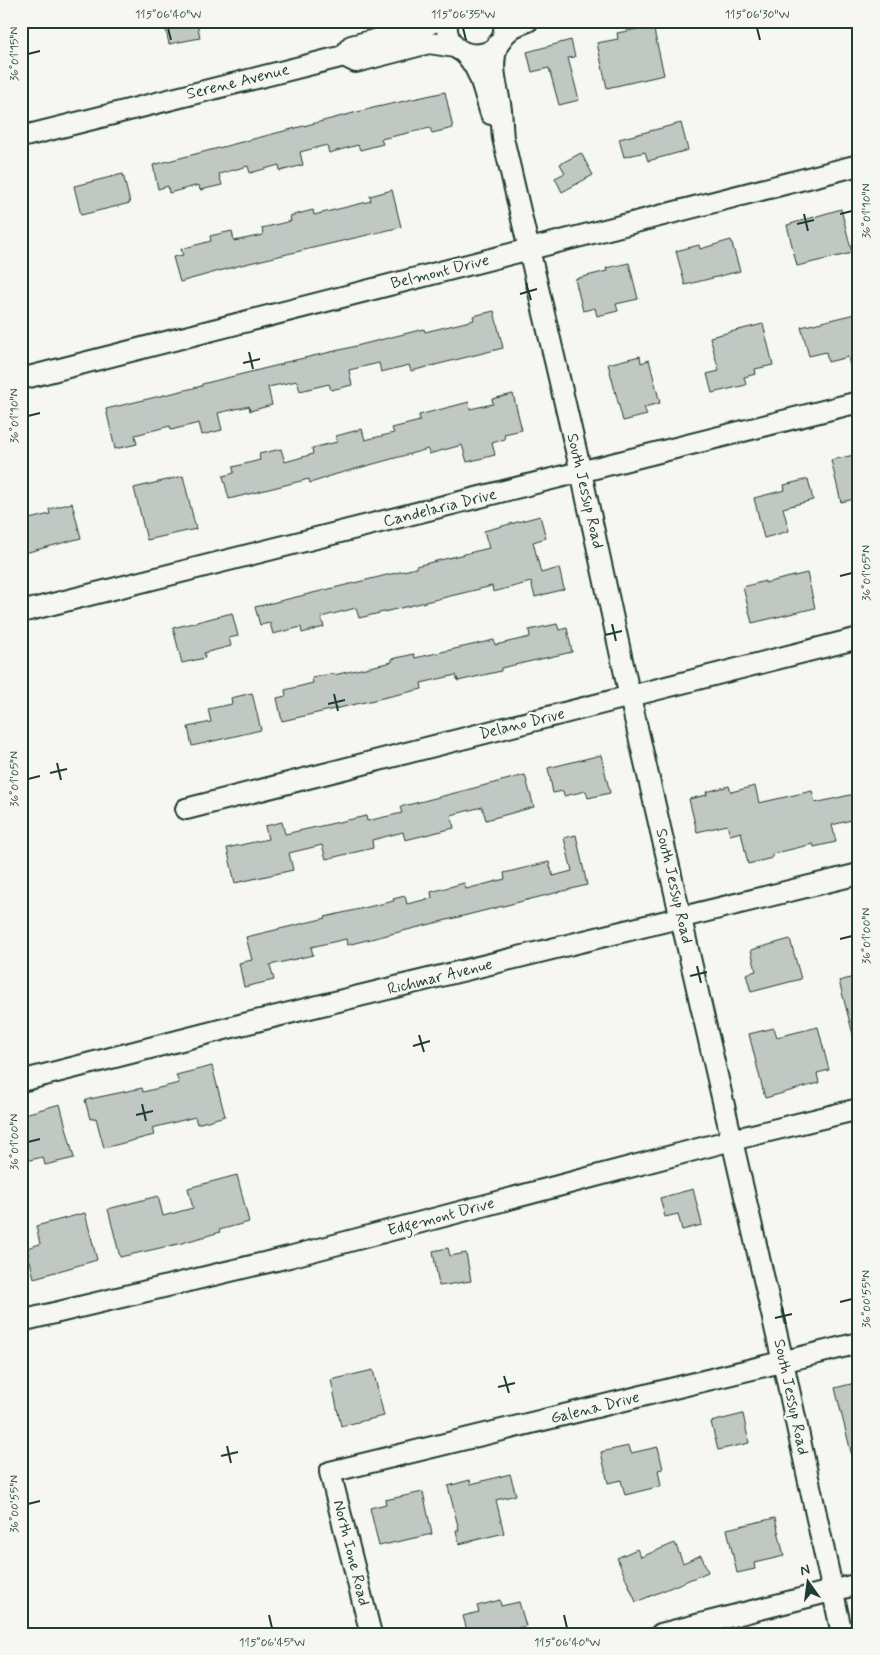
<svg xmlns="http://www.w3.org/2000/svg" width="880" height="1655" font-family="Mynerve,sans-serif">
<style>
.building{fill:#c1c8c3;stroke:#1f3d34}
.lines{fill:none;stroke-linecap:round;stroke-linejoin:round}
.minor-casing{stroke:#1f3d34;stroke-width:24}
.minor{stroke:#f6f6f2;stroke-width:20}
.ticks{fill:none;stroke:#1f3d34;stroke-width:2}
.labels{text-anchor:middle;dominant-baseline:central;stroke-width:4.5;stroke-linejoin:round;paint-order:stroke}
.street-label{font-size:16px;fill:#1f3d34;stroke:#f6f6f2}
.neatline{fill:none;stroke:#1f3d34;stroke-width:2}
.ticks-label{font-size:12px;text-anchor:middle;fill:#1f3d34}
</style>
<rect width="100%" height="100%" fill="#f6f6f2"/>
<filter id="ink" filterUnits="userSpaceOnUse"><feTurbulence type="fractalNoise" baseFrequency=".02" numOctaves="2"/><feDisplacementMap in="SourceGraphic" scale="10" xChannelSelector="R" yChannelSelector="G"/><feConvolveMatrix kernelMatrix="1 2 1 2 8 2 1 2 1" color-interpolation-filters="sRGB"/></filter>
<g filter="url(#ink)">
<g class="building">
<path d="M164,21H197L200,38L169,44Z"/>
<path d="M653,26L664,75L607,88L597,43L618,39L617,33Z"/>
<path d="M571,40L575,57L568,58L579,100L559,105L549,68L532,72L527,52Z"/>
<path d="M445,92L453,128L432,133L430,128L381,139L383,144L360,150L358,145L329,153L327,145L300,152L303,165L280,171L279,165L250,173L248,166L219,174L222,185L200,190L199,185L169,193L168,186L158,189L153,165L373,108Z"/>
<path d="M681,123L688,150L648,161L645,152L624,157L619,139Z"/>
<path d="M581,153L593,175L562,192L555,178L565,173L560,164Z"/>
<path d="M123,174L130,203L81,215L74,186Z"/>
<path d="M392,190L401,227L241,265L180,282L173,257L183,255L181,249L211,241L210,236L232,231L234,241L263,235L262,228L291,221L290,216L313,210L314,215L371,201L370,196Z"/>
<path d="M841,209L852,253L797,266L787,225Z"/>
<path d="M731,240L740,271L685,285L676,251L699,245L700,249Z"/>
<path d="M629,263L638,299L616,304L618,311L597,316L595,308L583,311L575,279L607,271L606,268Z"/>
<path d="M494,311L503,348L411,371L409,365L381,372L379,363L349,370L352,385L331,390L329,384L300,391L297,381L268,387L272,405L250,411L249,406L218,413L222,430L202,435L199,423L171,430L170,426L135,435L137,444L115,449L106,409L202,386V384L283,364L282,363L344,349L424,329L425,332L474,320L473,316Z"/>
<path d="M859,313V382L854,383L848,357L828,362L826,352L809,356L801,327Z"/>
<path d="M763,324L773,365L755,369L756,374L744,377L746,385L712,393L707,374L719,371L710,337Z"/>
<path d="M640,356L641,363L649,360L660,403L644,407L647,415L623,421L608,364Z"/>
<path d="M513,394L522,430L504,434L505,439L492,443L495,455L467,462L462,445L429,454L428,449L326,477V478L310,483L309,479L229,499L223,476L234,473L233,467L260,460L259,454L281,449L285,462L313,454L312,448L337,442L336,436L362,429L365,440L394,433L392,428L420,421L419,415L469,402L470,409L493,404L492,399Z"/>
<path d="M859,454V498L841,502L831,460Z"/>
<path d="M183,476L196,529L147,540L134,488Z"/>
<path d="M808,479L813,500L783,508L789,531L764,538L754,498L785,490L784,485Z"/>
<path d="M72,503L81,538L21,554V521L50,514L49,509Z"/>
<path d="M540,516L546,538L533,542L541,573L559,568L564,589L535,597L531,582L493,592L492,586L359,618L356,608L321,617L324,627L302,633L301,627L273,634L270,623L260,625L255,607L416,568V566L489,548L484,531Z"/>
<path d="M807,573L815,608L752,623L743,587L765,581V583Z"/>
<path d="M232,613L238,636L229,638L231,646L204,653L205,658L182,663L173,628Z"/>
<path d="M557,624L559,630L567,628L572,652L501,668V671L458,681L456,675L421,683L422,689L282,721L277,698L286,696L285,690L313,683L312,678L334,673V675L392,662V659L414,654L415,658L494,640L495,645L530,637L529,630Z"/>
<path d="M252,693L261,730L192,746L188,727L211,722L208,709L232,704L231,698Z"/>
<path d="M601,755L610,793L588,798L586,791L564,796L563,791L553,793L548,768Z"/>
<path d="M525,775L534,807L486,820L482,807L451,815L454,828L405,840L403,832L372,840L373,848L326,859L322,845L289,853L293,870L235,883L227,848L268,839L265,826L282,822L285,834L366,816L367,821L402,813L400,807Z"/>
<path d="M729,786L731,792L755,786L759,803L812,791L815,803L859,793V818L832,825L836,842L814,847L813,844L772,854V858L748,864L741,832L730,835L727,825L697,832L689,799L707,795L706,792Z"/>
<path d="M576,835L587,885L347,945L346,939L311,947L313,955L270,965L274,980L244,987L239,963L252,960L246,937L326,918L325,917L394,901L393,899L405,896L407,904L432,898L431,892L464,883L466,889L505,879L504,873L549,862L553,876L572,871L564,838Z"/>
<path d="M790,939L801,979L751,992L746,974L756,971L751,950Z"/>
<path d="M854,977L859,993V1041L855,1042L839,981Z"/>
<path d="M818,1027L829,1070L817,1073L819,1083L765,1098L749,1034L774,1028L777,1037Z"/>
<path d="M212,1066L225,1116L197,1124L195,1117L152,1128L154,1135L104,1148L96,1118L90,1119L85,1100L142,1088L143,1092L179,1083L176,1075Z"/>
<path d="M60,1104L74,1158L45,1165L43,1157L21,1162V1123L27,1121L25,1114Z"/>
<path d="M237,1175L249,1222L219,1230L220,1232L182,1243L120,1257L108,1209L158,1196L163,1216L193,1208L188,1188Z"/>
<path d="M693,1189L702,1225L682,1230L678,1214L665,1217L660,1198Z"/>
<path d="M85,1213L97,1260L34,1278L27,1248L40,1244L36,1226Z"/>
<path d="M448,1248L450,1256L466,1253L471,1281L439,1286L433,1251Z"/>
<path d="M373,1370L384,1416L341,1426L331,1380Z"/>
<path d="M859,1382V1464H854L835,1388Z"/>
<path d="M743,1414L749,1443L718,1450L711,1422Z"/>
<path d="M629,1446L631,1453L658,1447L663,1469L658,1470L661,1486L625,1495L621,1480L608,1483L601,1452Z"/>
<path d="M510,1474L516,1495L496,1500L504,1533L459,1544L456,1530H459L448,1486L470,1480L471,1484Z"/>
<path d="M423,1492L432,1534L379,1546L370,1508L386,1504L385,1500Z"/>
<path d="M775,1518L784,1556L754,1563L755,1569L737,1573L727,1529Z"/>
<path d="M675,1543L683,1563L701,1555L708,1572L636,1602L617,1558L637,1549L641,1557Z"/>
<path d="M500,1600L501,1606L519,1602L526,1626L495,1634H468L463,1616L479,1612L477,1606Z"/>
</g>
<g class="lines">
<defs>
<g id="minor">
<path d="M447,21C442,66 510,65 504,21"/>
<path d="M503,36L513,27L528,21"/>
<path d="M498,44C489,67 498,87 501,110C502,120 502,129 503,138L581,472L630,697L783,1362L842,1634"/>
<path d="M464,53C481,69 484,93 491,114"/>
<path d="M344,56L351,46L417,29L436,21"/>
<path d="M21,137L344,56L356,62L429,43L455,47"/>
<path d="M21,379L859,165"/>
<path d="M21,612L859,402"/>
<path d="M186,809L859,638"/>
<path d="M21,1081L236,1026L859,874"/>
<path d="M21,1321L289,1257L732,1140L859,1109"/>
<path d="M371,1634L330,1472L859,1343"/>
<path d="M661,1634L859,1584"/>
</g>
</defs>
<use href="#minor" class="minor-casing"/>
<use href="#minor" class="minor"/>
</g>
</g>
<path class="ticks" d="M168,28L171,40M463,28L466,40M757,28L760,40M28,54L40,51M804,214L808,231M840,214L852,211M797,224L814,220M526,283L531,300M520,294L537,289M249,352L253,369M243,363L260,359M28,416L40,413M840,576L852,573M612,624L616,641M605,635L622,631M334,694L338,711M328,704L345,700M57,763L61,780M50,773L67,769M28,779L40,776M840,939L852,936M697,966L701,983M690,976L707,972M419,1035L424,1052M413,1046L430,1041M142,1104L146,1121M136,1115L153,1111M28,1142L40,1139M840,1302L852,1299M782,1307L786,1324M775,1318L792,1314M504,1376L509,1393M498,1387L515,1383M227,1446L231,1463M221,1456L238,1452M28,1504L40,1501M269,1615L272,1628M564,1615L567,1628"/>
<g class="labels">
<g class="street-label">
<text transform="translate(238 82) rotate(-14)">Serene Avenue</text>
<text transform="translate(440 272) rotate(-14)">Belmont Drive</text>
<text transform="translate(585 491) rotate(77)">South Jessup Road</text>
<text transform="translate(440 508) rotate(-14)">Candelaria Drive</text>
<text transform="translate(522 724) rotate(-14)">Delano Drive</text>
<text transform="translate(674 886) rotate(77)">South Jessup Road</text>
<text transform="translate(440 977) rotate(-14)">Richmar Avenue</text>
<text transform="translate(441 1217) rotate(-15)">Edgemont Drive</text>
<text transform="translate(791 1397) rotate(78)">South Jessup Road</text>
<text transform="translate(595 1408) rotate(-14)">Galena Drive</text>
<text transform="translate(351 1553) rotate(76)">North Ione Road</text>
</g>
</g>
<rect width="880" height="1655" fill="none" stroke="#f6f6f2" stroke-width="55"/>
<g transform="translate(808 1582) rotate(346)" stroke="#f6f6f2" stroke-width="4" paint-order="stroke">
<path d="M0-4L9 19L0 12L-9 19Z" fill="#1f3d34"/>
<text y="-8" font-size="14" font-weight="bold" text-anchor="middle" fill="#1f3d34">N</text>
</g>
<rect x="28" y="28" width="824" height="1600" class="neatline"/>
<g class="ticks-label">
<text x="168" y="18">115°06'40"W</text>
<text x="463" y="18">115°06'35"W</text>
<text x="757" y="18">115°06'30"W</text>
<text transform="translate(14 54) rotate(-90)" y="4">36°01'15"N</text>
<text transform="translate(866 211) rotate(-90)" y="4">36°01'10"N</text>
<text transform="translate(14 416) rotate(-90)" y="4">36°01'10"N</text>
<text transform="translate(866 573) rotate(-90)" y="4">36°01'05"N</text>
<text transform="translate(14 779) rotate(-90)" y="4">36°01'05"N</text>
<text transform="translate(866 936) rotate(-90)" y="4">36°01'00"N</text>
<text transform="translate(14 1142) rotate(-90)" y="4">36°01'00"N</text>
<text transform="translate(866 1299) rotate(-90)" y="4">36°00'55"N</text>
<text transform="translate(14 1504) rotate(-90)" y="4">36°00'55"N</text>
<text x="272" y="1646">115°06'45"W</text>
<text x="567" y="1646">115°06'40"W</text>
</g>
</svg>
